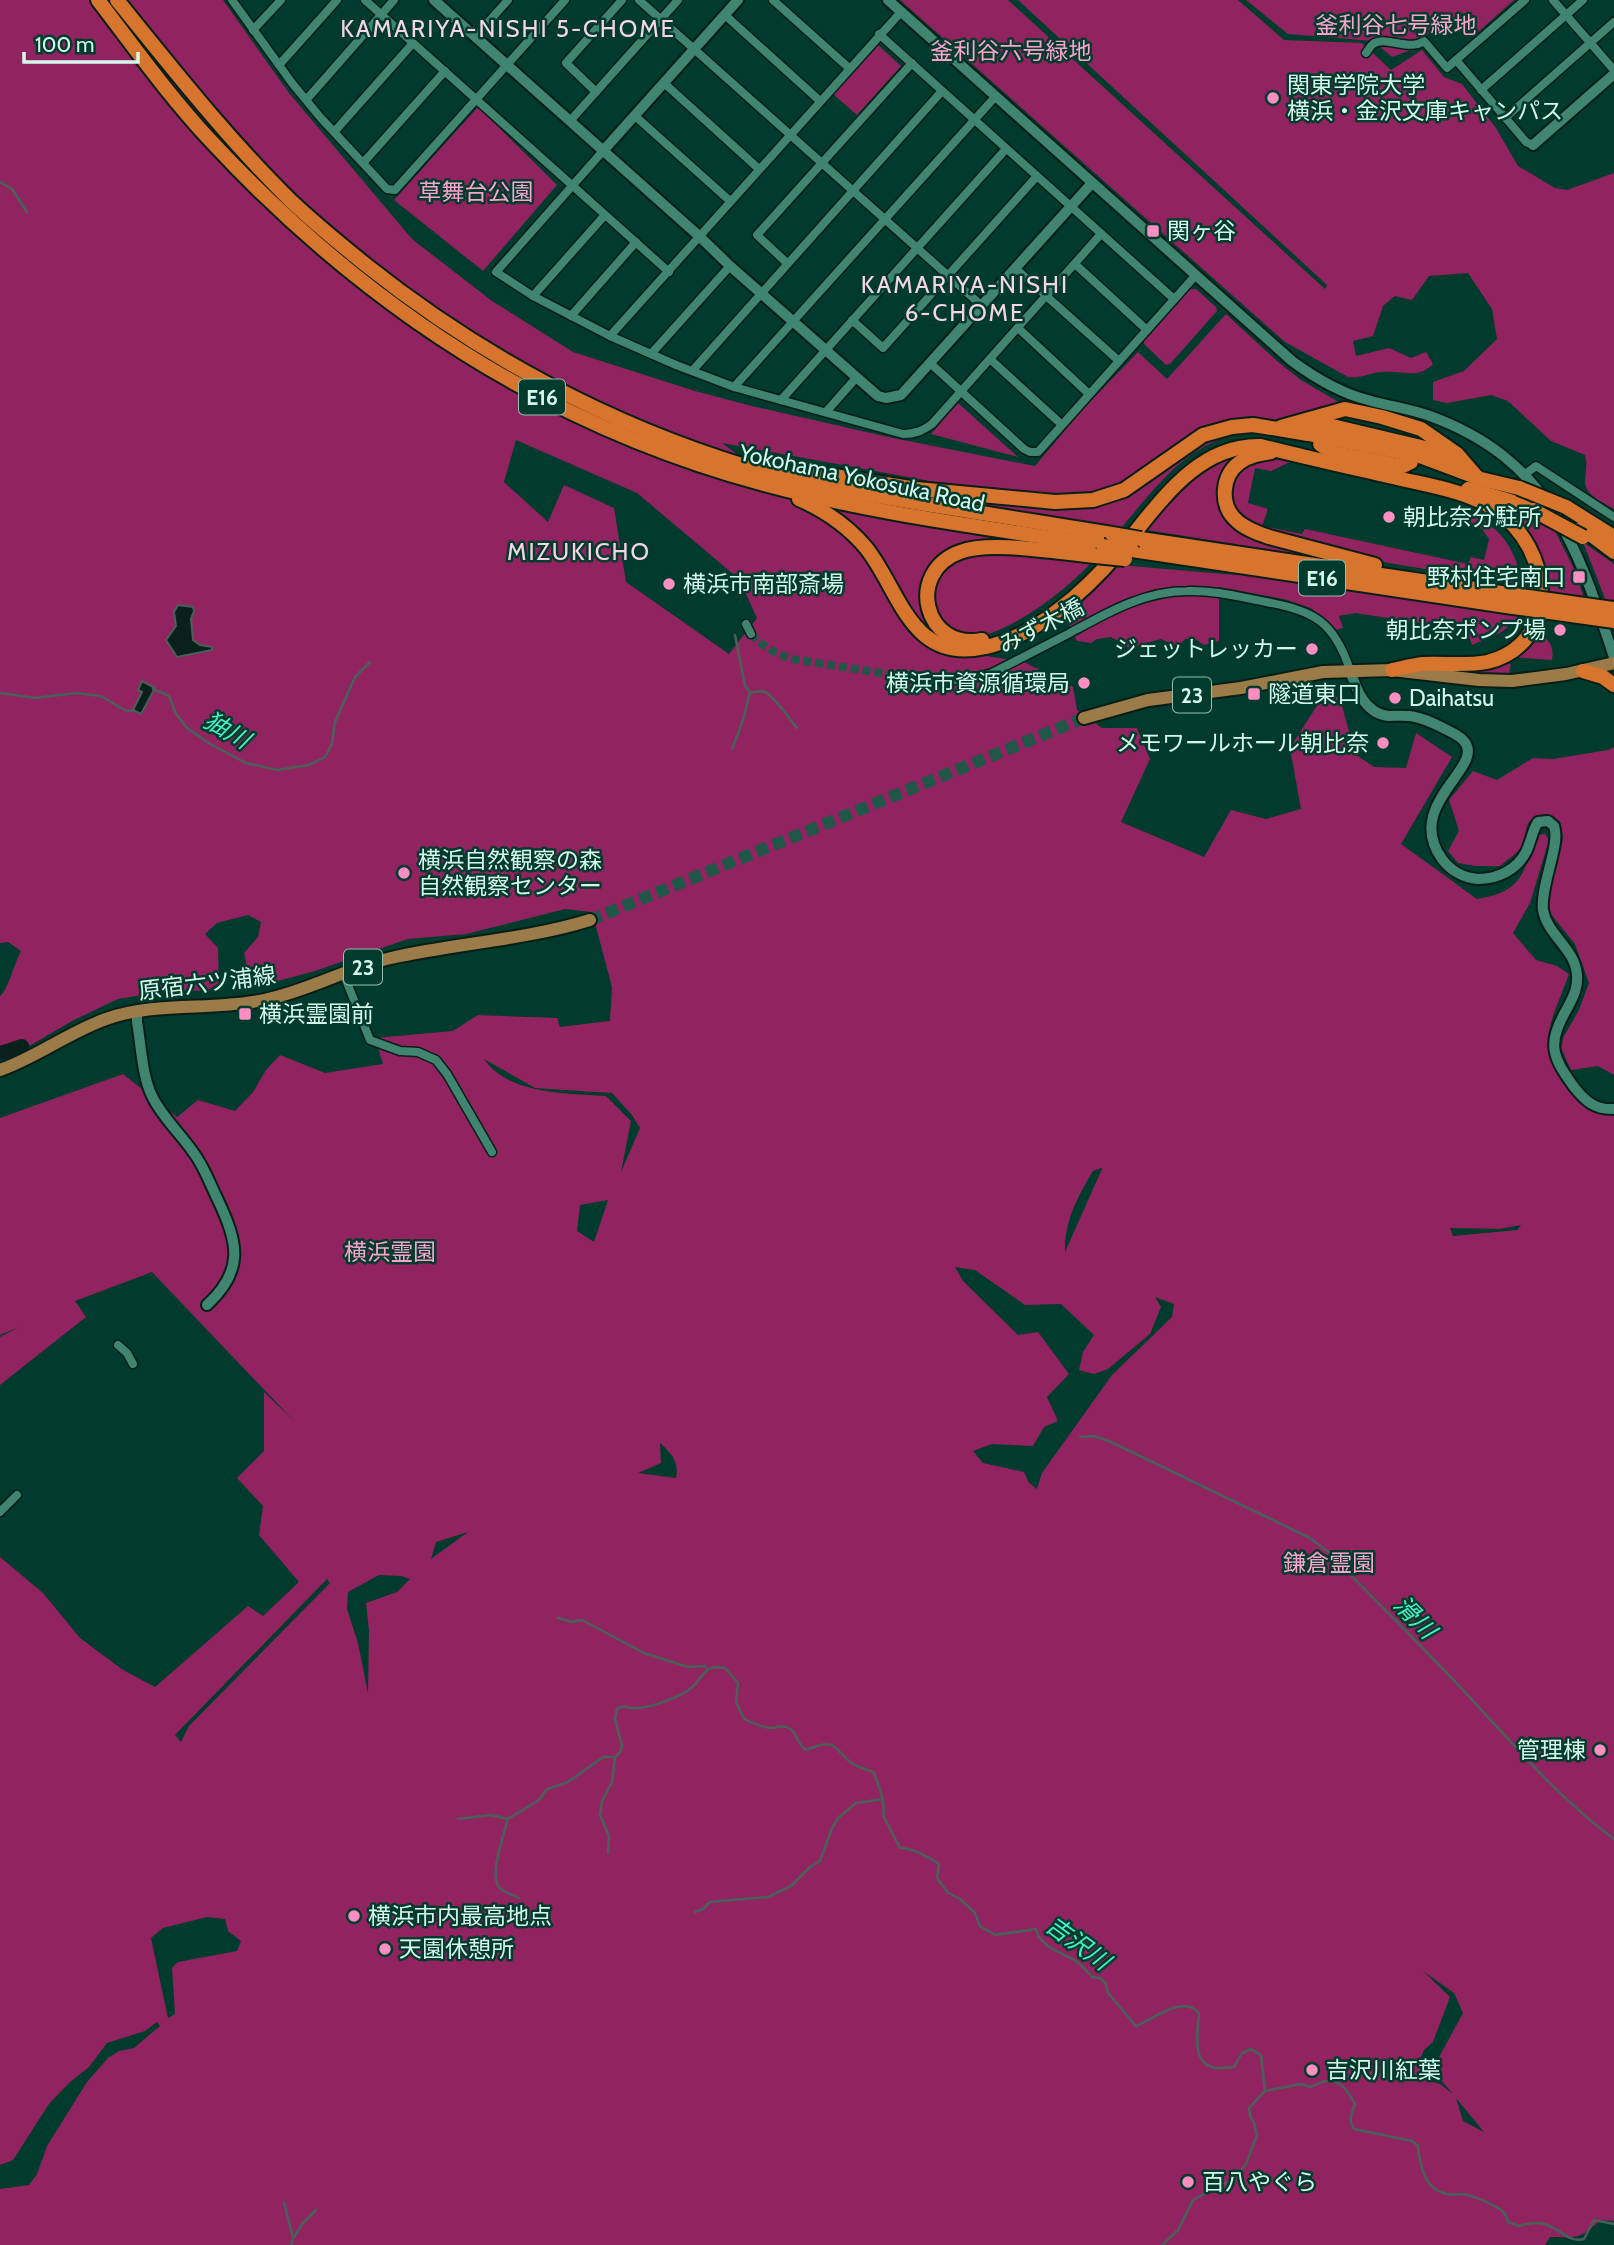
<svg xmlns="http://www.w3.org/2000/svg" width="1614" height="2245" font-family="Cabin,'Noto Sans JP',sans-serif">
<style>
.green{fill:#912460;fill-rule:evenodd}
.water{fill:#0a211b;stroke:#476159;stroke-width:2}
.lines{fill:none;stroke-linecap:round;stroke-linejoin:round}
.stream{stroke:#476159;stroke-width:2.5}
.river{stroke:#0a211b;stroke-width:14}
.street-tunnel{stroke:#205749;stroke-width:8;stroke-dasharray:8 4;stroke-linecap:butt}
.primary-tunnel{stroke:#205749;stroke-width:12;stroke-dasharray:12 6;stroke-linecap:butt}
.street-casing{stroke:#081e17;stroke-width:11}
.secondary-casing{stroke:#081e17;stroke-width:14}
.primary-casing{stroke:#081e17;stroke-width:16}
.highway-casing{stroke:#081e17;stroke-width:18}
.street{stroke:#408570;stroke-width:8}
.secondary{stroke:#408570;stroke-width:10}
.primary{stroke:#9b7b48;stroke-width:12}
.highway{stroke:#d7742e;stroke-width:14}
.highway-bridge-casing{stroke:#081e17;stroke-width:18;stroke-linecap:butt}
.highway-bridge{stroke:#d7742e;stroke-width:14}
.poi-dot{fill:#fc8fc1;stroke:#003b2d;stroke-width:2.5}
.labels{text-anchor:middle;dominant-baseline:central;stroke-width:5;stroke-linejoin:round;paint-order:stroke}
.shield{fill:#003b2d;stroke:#95bfb1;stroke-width:2}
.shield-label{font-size:21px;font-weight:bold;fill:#d5f7ea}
.park-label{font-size:23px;fill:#fca4cb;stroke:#003b2d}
.poi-label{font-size:23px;fill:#d5f7ea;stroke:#003b2d;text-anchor:start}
.street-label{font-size:23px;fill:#d5f7ea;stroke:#003b2d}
.neighbourhood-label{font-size:24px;letter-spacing:2px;fill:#f6d5e3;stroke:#003b2d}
.water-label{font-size:24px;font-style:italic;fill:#43f2c6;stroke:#003b2d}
</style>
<rect width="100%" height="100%" fill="#003b2d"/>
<g class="green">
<path d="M0,0H223L289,93L412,239L492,301L573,352L695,391L752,406L888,437L1035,466L1082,410L1138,352L1167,379L1226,314L1277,361L1301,380L1342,404L1277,421L1250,416L1198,429L1118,484L1086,494L984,491L722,443L828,522L860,551L899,616L936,648L1024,662L1073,687L1077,710L1102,728H1137L1150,759L1121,822L1204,857L1231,810L1266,819L1301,809L1290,748L1325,693L1340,698L1355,754L1374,767L1406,768L1416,733L1452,757L1401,844L1477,899C1523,892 1523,873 1537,835L1545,834L1549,840L1530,903L1513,933L1536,960L1557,966L1569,974C1562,994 1551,1016 1548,1037C1546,1052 1574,1100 1587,1107C1594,1112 1606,1114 1614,1114V2221L1600,2220C1580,2240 1577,2237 1550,2237L1545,2245H0V2189L29,2185L37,2174L47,2146L87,2082L108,2058L119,2051L134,2048L160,2026L157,2022L145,2031L107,2043L89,2067L70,2082L49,2104L13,2160L0,2165V1557L43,1593L80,1638L123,1670L155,1687L248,1606L263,1616L299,1582L259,1535L263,1506L237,1478L264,1451V1392L294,1421L152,1272L75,1301L86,1317L0,1385V1337L19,1327L0,1335V1118L123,1074L177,1117L198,1100L235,1111L253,1092L266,1070L280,1055L325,1073L383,1064L375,1038L453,1031L478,1015L557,1018L560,1027L610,1021L612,987L592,912L565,909L466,934L408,939L315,971L255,987L249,977L244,953L258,937L261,922L248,915L217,923L205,934L218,948L219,983L206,991L173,990L118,999L72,1021L31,1045L0,1054V996C8,990 15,962 21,951L8,942L0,943ZM516,440L637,493L739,579L757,618L729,654L626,582L614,508L564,485L548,522L504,482ZM484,1059L535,1088L612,1093L632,1115L640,1128L621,1172L631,1121L606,1096C567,1093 509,1095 484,1059ZM1101,1168L1102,1169L1065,1252C1064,1222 1078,1196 1093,1171ZM608,1200L594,1242L577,1231L580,1205ZM1521,1225L1517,1230L1453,1236L1450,1228L1499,1229ZM955,1267L975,1270L1025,1305L1061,1304L1094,1335L1083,1352L1079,1370L1094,1374L1108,1369L1150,1334L1161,1307L1155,1297L1174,1304L1172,1317L1112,1375L1042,1473L1037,1489L1029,1483L1024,1472L983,1463L973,1451L992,1444L1033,1446L1044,1427L1058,1421L1047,1397L1069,1374L1038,1332L1018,1335L963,1281ZM660,1443C672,1454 679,1461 676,1478L638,1473L661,1463ZM468,1532L431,1559L436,1542ZM379,1575L401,1576L410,1579L397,1592L366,1603L369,1630L368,1693L358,1643L347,1609L348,1592ZM327,1579L330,1583L189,1726L181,1742L175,1735ZM207,1917L225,1919L228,1931L241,1941L237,1951L178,1962L172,1968L175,2014L168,2018L151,1938L163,1928ZM1423,1971L1454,1993L1463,2013L1432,2070L1453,2094L1440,2084L1430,2081L1421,2068L1420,2059L1424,2050L1433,2042L1450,1997ZM1456,2098L1484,2132L1463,2121Z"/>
<path d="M900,0H1008L1325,289L1327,285L1018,0H1238L1284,40L1362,43L1391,70L1422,50L1444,77L1462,84L1496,128L1518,166L1555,188L1567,190L1614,173V509C1605,503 1586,496 1585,483C1585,472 1588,467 1585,455L1551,441L1508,401L1491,395L1447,403L1433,400V382L1464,371L1497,339L1492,309L1468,273L1429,276L1412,300L1395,296L1383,306L1373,336L1353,341L1356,356L1389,348L1411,358L1426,352L1433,364C1418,380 1402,370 1383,372C1371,372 1361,379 1348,377L1285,342Z"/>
<path d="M1246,0H1514L1478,32L1464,17H1446L1411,50L1392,57L1373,41L1288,34Z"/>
<path d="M877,44L901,66L857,115L833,94Z"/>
<path d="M478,107L557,185L483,271L394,200Z"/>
<path d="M1189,289H1196L1216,307L1217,311L1170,364L1166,365L1144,344V339Z"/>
<path d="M958,403L1018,457L931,434Z"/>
<path d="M1251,430L1272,433C1259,433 1246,433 1233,436C1184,446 1152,492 1121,528L921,497V494L1082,506L1198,443L1227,432Z"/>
<path d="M1251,450L1229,465L1224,513L1303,551L1302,555L1141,529L1204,465Z"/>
<path d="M1272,459L1290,462L1271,471L1255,468L1248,503L1268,509L1262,526L1302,534L1305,529L1468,564L1471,557L1484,560L1489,539L1482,529L1457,514L1460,508C1502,528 1512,542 1524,586L1372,560L1252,527C1248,524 1242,521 1238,517C1224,501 1230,472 1249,463C1256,460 1264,460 1272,459Z"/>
<path d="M1468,492L1551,523L1575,571L1584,598L1546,591L1528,537Z"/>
<path d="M836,508L1091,548L949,550L933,562L922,586L923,610L940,634V641L927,633L835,515Z"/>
<path d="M1583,542L1614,564V602L1606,601Z"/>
<path d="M984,553L1093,561C1068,588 1021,625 985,635C970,639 951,632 940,622C934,617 932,604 929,597C946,558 944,563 984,553Z"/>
<path d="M1119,565L1321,582L1518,612L1517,618L1502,632L1472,645L1467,630L1355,613L1339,616L1343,628L1335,630L1311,608L1284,599L1219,587V641L1204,645L1194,638L1185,639L1178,647L1161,639L1129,648L1111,637L1097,639L1091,643L1077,641L1065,617Z"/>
<path d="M1538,628C1546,640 1555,643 1552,660L1511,657Z"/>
<path d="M1505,659L1506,664H1511L1509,673L1487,676L1452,669Z"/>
<path d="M1614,747V1075L1598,1066L1571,1070L1561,1048L1564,1036L1579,1010L1589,983L1575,944L1550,913L1548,894L1563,839L1561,824L1549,815C1518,821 1532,824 1522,846C1518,853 1507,860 1500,866H1476L1458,863L1448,851L1459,831L1449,800L1473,771L1497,780L1533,758L1553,759L1608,750Z"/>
</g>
<g class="water">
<path d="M178,605L193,607L194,611L191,619L193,640L200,645L212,647V650L177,657L166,640L176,626L174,612Z"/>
<path d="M142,681L155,688L141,714L133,710L142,692L138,690Z"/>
</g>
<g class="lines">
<g class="stream">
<path d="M0,182L12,189L27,212"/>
<path d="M153,689L169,696L176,714L187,728L210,744L246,763L277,770L309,765L325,757L332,744L335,722L355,677L370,662"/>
<path d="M751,692C755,693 759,691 762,691C772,692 790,720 797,728"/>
<path d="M0,693L35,698L76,693L101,696L126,711L134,710"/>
<path d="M732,749L743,720L750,692L745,686L735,635"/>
<path d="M1080,1437L1094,1436L1111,1442L1310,1538L1327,1551C1372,1597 1418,1642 1462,1689C1509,1739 1558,1798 1614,1839"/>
<path d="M558,1618L572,1622L582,1620L644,1653L688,1667L705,1666L707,1670"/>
<path d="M458,1819L491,1815L508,1819L539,1800L547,1789L568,1782L603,1757H615L620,1752L622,1746L615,1719L617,1709L624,1706C637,1714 678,1698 690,1689C698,1683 701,1674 709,1669C714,1666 719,1667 725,1668L738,1683L736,1702L744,1719C752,1723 762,1727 771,1728C778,1728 782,1724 789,1728C798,1733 796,1743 806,1750C840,1736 832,1750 853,1764C859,1768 868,1769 874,1773L883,1799L884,1817L900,1848C912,1848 929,1857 939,1864L937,1878L948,1893L960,1899L975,1913L980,1926L995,1935L1036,1929C1040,1948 1062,1952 1076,1961C1082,1965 1087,1972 1092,1977L1100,1978L1106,1984L1108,1993L1136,2026C1152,2020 1183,1994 1199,2013C1198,2032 1190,2064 1216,2068C1221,2069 1229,2067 1234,2067L1242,2053L1251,2049L1261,2055L1265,2091"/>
<path d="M507,1821C504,1837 489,1873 499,1887C504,1893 513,1895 519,1898"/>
<path d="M608,1853L609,1836L600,1815L602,1801L612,1782L615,1757"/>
<path d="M695,1912L703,1909L710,1902L768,1897L791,1886L810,1867L820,1861L832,1828L839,1817L856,1803L883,1799"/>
<path d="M1265,2091L1301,2084L1310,2087C1314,2086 1318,2083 1322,2082C1340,2077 1348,2091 1355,2104C1351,2114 1348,2120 1354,2129L1412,2141L1418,2146C1420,2166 1424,2189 1447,2194C1453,2195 1458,2194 1463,2194C1471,2195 1499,2206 1503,2212C1506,2215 1507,2219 1508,2222L1519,2226C1557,2213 1561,2245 1584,2239L1594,2220L1614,2224"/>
<path d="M284,2202L293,2238L291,2245"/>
<path d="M294,2237L303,2223L316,2210"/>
<path d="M1162,2245L1178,2230L1193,2200L1221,2185L1233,2181L1246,2164L1257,2135L1254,2123L1250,2116L1249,2108L1265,2091"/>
</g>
<path class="river" d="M0,1053L22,1046"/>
<path class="street-tunnel" d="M751,634C763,647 775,653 792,659L912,678"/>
<path class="primary-tunnel" d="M590,920L1084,718"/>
<defs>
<g id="street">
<path d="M232,0L292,83L320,117L387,189L395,190L565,0"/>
<path d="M365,0L669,272"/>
<path d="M639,0L981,305"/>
<path d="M773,0L849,68"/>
<path d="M1525,0L1456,60L1526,142L1533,145"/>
<path d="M1553,0L1614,70"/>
<path d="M725,15L820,101"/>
<path d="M253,30L281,0"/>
<path d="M879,34L1174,299"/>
<path d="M476,36L508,0"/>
<path d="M1366,53C1367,52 1371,45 1373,44C1385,35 1409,52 1424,41L1447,68L1456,60"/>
<path d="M279,65L337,0"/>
<path d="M664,83L759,169"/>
<path d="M1481,90L1583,0"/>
<path d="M596,92L566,63L622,0"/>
<path d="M307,99L394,0"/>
<path d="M634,115L730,201"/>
<path d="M1505,118L1614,22"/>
<path d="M570,121L678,0"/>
<path d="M335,131L413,43"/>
<path d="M603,151L496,272L533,296L610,336L676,365L734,387L903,434C915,434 922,431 932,424L1101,234"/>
<path d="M363,163L445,71"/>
<path d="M787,263L757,235L912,63"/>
<path d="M1075,264L1147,330"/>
<path d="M1015,268L1119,361"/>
<path d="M533,296L605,215"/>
<path d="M571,316L636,242"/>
<path d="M852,320L883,348L1037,176"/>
<path d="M1018,328L1089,394"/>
<path d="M610,336L901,12"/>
<path d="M651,354L730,266"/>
<path d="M990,359L1061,424"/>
<path d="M930,363L1024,449L1030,452H1038L1195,276"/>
<path d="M693,370L942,91"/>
<path d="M734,387L995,97"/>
<path d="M781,400L1006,149"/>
<path d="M826,412L856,378"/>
<path d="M1524,475L1536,466L1614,517"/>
<path d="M746,624L751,634"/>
<path d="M912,678C941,682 964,682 992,673C1017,660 1043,647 1068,634C1105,614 1143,591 1187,591C1214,590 1240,597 1266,602C1315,611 1334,622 1350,670"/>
<path d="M344,975L370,1040L400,1051L418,1052L436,1060L447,1074L492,1152"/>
<path d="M118,1345L127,1353L133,1364"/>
<path d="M0,1512L17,1495"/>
</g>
<g id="secondary">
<path d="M434,0L699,236L730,266L878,396L886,398L901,395L1092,183"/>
<path d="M888,0L1292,361C1315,378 1340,393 1368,400C1388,406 1410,409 1430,416C1550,460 1577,546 1614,657"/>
<path d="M1533,145L1614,74"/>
<path d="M603,151L738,0"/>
<path d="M1350,670C1356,689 1365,714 1389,716C1398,716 1406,715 1415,717C1426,719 1435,724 1445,729C1451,732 1458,735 1463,740C1489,766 1402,803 1442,859C1450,870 1463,878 1478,879C1497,879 1517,870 1526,852C1531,842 1532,831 1538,822L1548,821L1554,826C1561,844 1540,886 1543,910C1547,935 1575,948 1577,975C1578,987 1574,995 1569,1005C1548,1042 1549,1053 1574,1087C1585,1101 1595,1110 1614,1109"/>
<path d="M137,1012V1022C141,1044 142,1076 152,1096C162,1117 180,1133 193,1152C204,1166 210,1184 218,1200C238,1243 245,1270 207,1305"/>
</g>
<g id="primary">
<path d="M1084,718L1148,700L1241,688L1323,672L1392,670L1479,680L1512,681L1566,674L1614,663"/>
<path d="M0,1070C37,1057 69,1032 106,1019C157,1001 212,1011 264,1000C308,991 347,968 391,958C457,943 525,940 590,920"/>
</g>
<g id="highway">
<path d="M98,0C134,47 169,96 210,140C363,305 544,425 764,484C874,514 990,528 1103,546"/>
<path d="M117,0C173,69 227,138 290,200C314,223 340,244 366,265C479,355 609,425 748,467C810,485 874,496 938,506C996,515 1054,525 1112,534"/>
<path d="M1307,420L1438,451L1449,457"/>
<path d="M1281,427L1345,409L1382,417L1421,429L1457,454L1476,476"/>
<path d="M1320,444L1331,452L1403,466L1411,462"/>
<path d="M1271,452C1259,454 1248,456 1239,463C1222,476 1220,503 1234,518C1243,528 1257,533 1269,537L1375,565"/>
<path d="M803,471L917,489L1055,502L1093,500L1124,490L1203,435L1232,427L1253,425L1308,434L1417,455L1481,479L1519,488"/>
<path d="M1468,489L1510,501L1533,510"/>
<path d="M799,499C824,510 849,527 867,549C901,593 911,664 986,647C1036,636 1085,591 1118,553C1156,509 1194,444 1261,446C1307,458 1354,468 1401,479C1432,486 1470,492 1497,511C1523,529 1540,560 1541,592C1542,627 1521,654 1487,662C1467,666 1445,663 1423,664C1413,665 1402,668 1392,670"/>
<path d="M1566,507L1614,537"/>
<path d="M1582,528L1614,552"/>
<path d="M1141,539L1515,595"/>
<path d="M1132,550L1513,607"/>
<path d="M982,640C924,651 905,572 960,552C991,540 1060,553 1095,556"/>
<path d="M1583,671L1603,677L1614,685"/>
</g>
</defs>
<use href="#street" class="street-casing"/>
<use href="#secondary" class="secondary-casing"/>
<use href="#primary" class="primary-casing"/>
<use href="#highway" class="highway-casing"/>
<use href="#street" class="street"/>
<use href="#secondary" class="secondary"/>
<use href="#primary" class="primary"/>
<use href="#highway" class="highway"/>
<defs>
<g id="highway-bridge">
<path d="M1519,488L1566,507"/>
<path d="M1533,510L1583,537"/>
<path d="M1112,534L1141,539"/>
<path d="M1103,546L1132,550"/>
<path d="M1095,556L1125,559"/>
<path d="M1515,595L1614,609"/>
<path d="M1513,607L1614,621"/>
</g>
</defs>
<use href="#highway-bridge" class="highway-bridge-casing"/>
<use href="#highway-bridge" class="highway-bridge"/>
</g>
<g class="poi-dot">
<circle cx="1273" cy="98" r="7"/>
<rect x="1146" y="224" width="14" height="14" rx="3.5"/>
<circle cx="1389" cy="517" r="7"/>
<rect x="1572" y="570" width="14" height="14" rx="3.5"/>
<circle cx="669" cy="584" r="7"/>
<circle cx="1560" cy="630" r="7"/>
<circle cx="1312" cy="649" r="7"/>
<circle cx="1084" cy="683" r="7"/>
<rect x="1247" y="687" width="14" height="14" rx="3.5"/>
<circle cx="1395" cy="698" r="7"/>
<circle cx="1383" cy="743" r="7"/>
<circle cx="404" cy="873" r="7"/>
<rect x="238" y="1007" width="14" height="14" rx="3.5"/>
<circle cx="1600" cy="1750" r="7"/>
<circle cx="354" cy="1916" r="7"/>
<circle cx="385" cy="1949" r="7"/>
<circle cx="1312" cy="2070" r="7"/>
<circle cx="1188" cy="2182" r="7"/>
</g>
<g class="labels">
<g class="shield">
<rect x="519" y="379.5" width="46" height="35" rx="5"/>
<rect x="1299" y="560.5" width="46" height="35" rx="5"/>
<rect x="1173" y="677.5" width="38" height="35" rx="5"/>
<rect x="344" y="949.5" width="38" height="35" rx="5"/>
</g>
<g class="shield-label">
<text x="542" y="397">E16</text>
<text x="1322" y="578">E16</text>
<text x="1192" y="695">23</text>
<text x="363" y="967">23</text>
</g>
<g class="park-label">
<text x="1396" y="25">釜利谷七号緑地</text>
<text x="1011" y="51">釜利谷六号緑地</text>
<text x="476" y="192">草舞台公園</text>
<text x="390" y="1252">横浜霊園</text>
<text x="1329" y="1563">鎌倉霊園</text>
</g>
<g class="poi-label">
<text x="1287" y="85">関東学院大学<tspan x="1287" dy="26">横浜・金沢文庫キャンパス</tspan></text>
<text x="1167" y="231">関ヶ谷</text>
<text x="1403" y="517">朝比奈分駐所</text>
<text x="1565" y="577" text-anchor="end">野村住宅南口</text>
<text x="683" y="584">横浜市南部斎場</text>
<text x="1546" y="630" text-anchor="end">朝比奈ポンプ場</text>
<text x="1298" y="649" text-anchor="end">ジェットレッカー</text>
<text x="1070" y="683" text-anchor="end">横浜市資源循環局</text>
<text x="1268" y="694">隧道東口</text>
<text x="1409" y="698">Daihatsu</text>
<text x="1369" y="743" text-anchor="end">メモワールホール朝比奈</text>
<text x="418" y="860">横浜自然観察の森<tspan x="418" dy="26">自然観察センター</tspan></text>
<text x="259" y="1014">横浜霊園前</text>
<text x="1586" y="1750" text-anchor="end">管理棟</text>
<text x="368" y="1916">横浜市内最高地点</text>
<text x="399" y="1949">天園休憩所</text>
<text x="1326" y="2070">吉沢川紅葉</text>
<text x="1202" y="2182">百八やぐら</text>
</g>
<g class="street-label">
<text transform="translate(862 478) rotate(12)">Yokohama Yokosuka Road</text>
<text transform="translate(1041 626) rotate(-27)">みず木橋</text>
<text transform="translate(207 983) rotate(-7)">原宿六ツ浦線</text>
</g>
<g class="neighbourhood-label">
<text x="508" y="28">KAMARIYA-NISHI 5-CHOME</text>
<text x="965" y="284">KAMARIYA-NISHI<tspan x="965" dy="28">6-CHOME</tspan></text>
<text x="579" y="551">MIZUKICHO</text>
</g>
<g class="water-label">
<text transform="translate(227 730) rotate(30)">㹨川</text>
<text transform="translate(1415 1617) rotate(46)">滑川</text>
<text transform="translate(1078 1943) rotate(36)">吉沢川</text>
</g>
</g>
<path d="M24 52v10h114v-10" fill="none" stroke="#d5f7ea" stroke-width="3.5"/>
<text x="35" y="52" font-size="21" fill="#d5f7ea" stroke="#003b2d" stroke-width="5" paint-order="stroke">100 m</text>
</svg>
